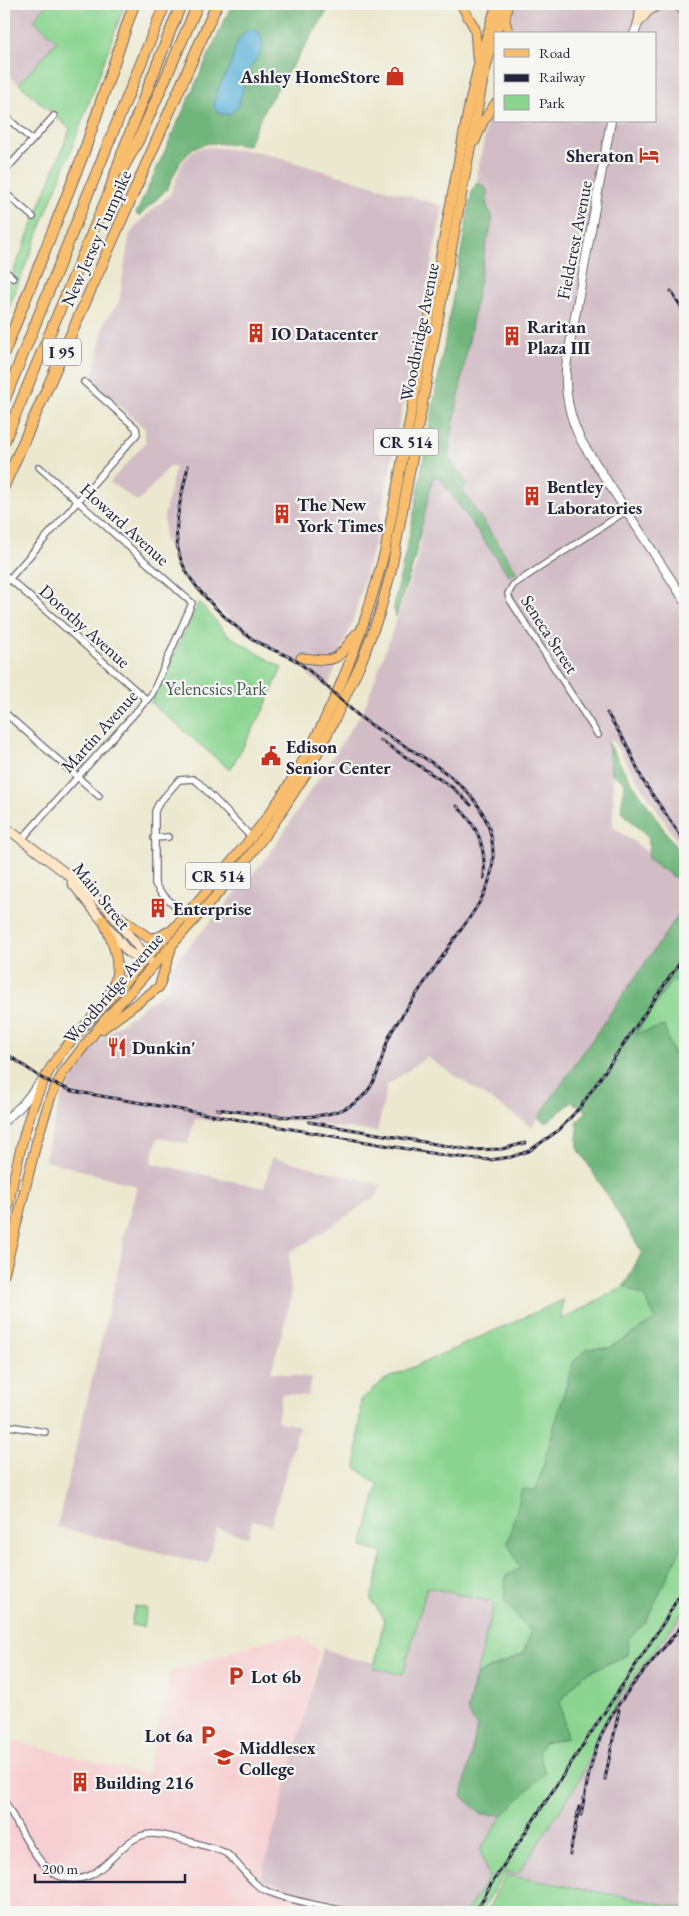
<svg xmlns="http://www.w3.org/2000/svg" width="689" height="1916" font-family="'EB Garamond',serif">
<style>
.built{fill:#f7cfd2}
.industrial{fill:#d2bdc6}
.green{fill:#8bd591;stroke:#567c66}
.forest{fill:#70b67b;stroke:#496c5b}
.water{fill:#5db4da;stroke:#406b8a}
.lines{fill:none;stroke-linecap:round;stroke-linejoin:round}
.minor-casing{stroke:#69676f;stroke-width:8}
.tertiary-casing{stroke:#69676f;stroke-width:10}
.secondary-casing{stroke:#69676f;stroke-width:11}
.primary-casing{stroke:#69676f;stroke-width:11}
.motorway-casing{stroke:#69676f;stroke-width:12}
.minor{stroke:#fff;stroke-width:5.5}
.tertiary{stroke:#fff;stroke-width:8}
.secondary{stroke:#fde5c5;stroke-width:9}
.primary{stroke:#f9be6d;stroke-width:9}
.motorway{stroke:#f9be6d;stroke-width:10}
.rail-casing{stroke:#22223b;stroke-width:3}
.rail{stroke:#f6f6f2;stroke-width:1;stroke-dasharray:4;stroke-linecap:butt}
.labels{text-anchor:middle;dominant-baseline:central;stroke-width:4.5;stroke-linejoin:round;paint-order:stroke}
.shield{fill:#f6f6f2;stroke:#626272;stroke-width:1}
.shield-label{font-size:16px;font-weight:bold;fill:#22223b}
.poi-label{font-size:18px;font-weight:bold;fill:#22223b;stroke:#f6f6f2;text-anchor:start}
.street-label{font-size:18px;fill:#22223b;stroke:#f6f6f2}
.park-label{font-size:18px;fill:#425855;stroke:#f6f6f2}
</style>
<rect width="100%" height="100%" fill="#f6f6f2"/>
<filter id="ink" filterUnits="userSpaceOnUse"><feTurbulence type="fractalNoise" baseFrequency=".02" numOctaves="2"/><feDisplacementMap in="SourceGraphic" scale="10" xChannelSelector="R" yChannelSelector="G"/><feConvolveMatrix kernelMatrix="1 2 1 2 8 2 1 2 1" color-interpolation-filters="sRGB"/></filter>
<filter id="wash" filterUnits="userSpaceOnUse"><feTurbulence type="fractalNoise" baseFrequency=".0096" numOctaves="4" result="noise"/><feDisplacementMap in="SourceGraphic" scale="20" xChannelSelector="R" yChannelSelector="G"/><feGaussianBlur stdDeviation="1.12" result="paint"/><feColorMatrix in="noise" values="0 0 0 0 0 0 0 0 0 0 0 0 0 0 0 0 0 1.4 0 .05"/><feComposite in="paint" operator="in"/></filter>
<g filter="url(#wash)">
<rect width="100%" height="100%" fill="#ece8cf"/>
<path class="built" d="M278,1637H301L319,1650L275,1867L429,1912H4V1700L11,1701L6,1739L146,1775L171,1672Z"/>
<g class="industrial">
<path d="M4,4H47L34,20L58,41L19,84L4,70Z"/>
<path d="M517,4H685V853L612,740L608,742L613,784V827L685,879V905L532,1127L427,1057L387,1085L377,1132L221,1112L219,1122L195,1119L188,1144L158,1137L151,1163L264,1188L272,1157L381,1185L378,1195L311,1240L289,1252L291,1299L271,1372L312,1378L308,1396L282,1394L277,1421L299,1426L271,1525L252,1520L248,1537L217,1529L208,1562L201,1563L57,1527L120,1262L124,1235L137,1186L44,1160L61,1099L95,1043L169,988L170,968L268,856L364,709L417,563L430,482L420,480L495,81V121H655V34H506Z"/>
<path d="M209,147L259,152L443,206L377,533L352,624L328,687L312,679L299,663L250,637L188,580L174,562L164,538V516L175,468L170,466L138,502L110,482L145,443V429L92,381L105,320L119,303L129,236L139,222L170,195L182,163L195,149Z"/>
<path d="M685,1569V1908L490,1873Z"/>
<path d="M427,1587L494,1603L467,1711L477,1727L462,1796L482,1814L503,1815L480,1850L489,1877L466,1912H371L261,1879L323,1648L343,1656L375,1663L374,1667Z"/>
</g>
<g class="green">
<path d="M47,4H125L77,135L4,320V296L70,129L19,84L57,41L34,20Z"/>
<path d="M199,602L228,635L282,668L263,711L230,770L151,703Z"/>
<path d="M671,981L685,983V1058L635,1035Z"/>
<path d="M624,1286L644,1296L656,1320L609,1348L586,1349L573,1363L536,1490L522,1489L520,1568L531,1632L523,1654L476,1675L494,1603L427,1587L403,1675L374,1668L384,1618L371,1600L383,1553L362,1547L378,1485L356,1468L361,1400L384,1380L563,1300L561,1320Z"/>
<path d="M685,1540V1610L626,1688L599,1734L579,1781L518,1874L505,1872L481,1912H466L489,1877L480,1850L503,1815L545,1773L538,1751L544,1743L567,1738L560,1702L583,1675L627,1655L628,1639L645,1623Z"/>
<path d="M135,1606L147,1608L143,1627L131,1625Z"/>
<path d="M506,1875L685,1908V1912H486Z"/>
</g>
<g class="forest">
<path d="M232,4H332L265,108L248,145L209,143L193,148L180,162L167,189L139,216L136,214Z"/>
<path d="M477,183C492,187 485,195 487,206C488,210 492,212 492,217C493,226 488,236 486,245L448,456L467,484L462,490L517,572L509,576L439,477H433L414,561L396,617L394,609L395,599L412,524L472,191Z"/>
<path d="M608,742L623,769L685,861V885L648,859L649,839L621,811L625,782L611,773Z"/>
<path d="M685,905V983L671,981L635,1034L664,1026L673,1054L685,1058V1404L676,1406L680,1421L685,1424V1540L645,1623L628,1639L627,1655L583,1675L560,1702L567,1738L544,1743L538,1751L545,1773L503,1815L482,1814L462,1796L477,1727L467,1711L476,1675L523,1654L531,1632L504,1601L506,1576L520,1568L508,1543L522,1489L536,1490L573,1363L586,1349L609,1348L656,1319L644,1296L624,1286L642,1252L578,1148L577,1121L587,1111L572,1102L546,1123L538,1118Z"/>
</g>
<path class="water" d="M251,29L260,33L263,48L247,73L238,107L228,115L219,113L214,108C215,93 222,82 229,68C235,55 235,35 251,29Z"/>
</g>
<g filter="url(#ink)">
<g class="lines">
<defs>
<g id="minor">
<path d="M4,115L32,140"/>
<path d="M4,172L54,116"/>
<path d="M4,192L33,217"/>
<path d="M4,270L13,278"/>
<path d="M4,574L147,700"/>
<path d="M4,585L137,434L136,428L84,382"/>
<path d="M4,712L99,796"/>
<path d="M598,735L510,600L508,594L513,585L626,511"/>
<path d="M154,838L168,837"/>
<path d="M22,839L152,694L192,603L39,467"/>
<path d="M184,914L160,892L155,884V811L159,803L179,780L193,779L199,783L252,838"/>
<path d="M4,1425L45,1432"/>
<path d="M4,1800C16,1820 36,1867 59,1876C105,1893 116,1832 154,1834C164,1834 221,1849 227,1854C241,1865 252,1886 269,1892C294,1902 324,1906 350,1912"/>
</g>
<g id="tertiary">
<path d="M634,34L646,4"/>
<path d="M611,121L567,360C563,388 569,419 583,444L685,601"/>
<path d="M4,1121L21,1106L41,1082"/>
</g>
<g id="secondary">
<path d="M676,4L685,12"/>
<path d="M639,21L641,4"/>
<path d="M638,23L648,11L660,4"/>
<path d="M4,826L80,884L106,907L151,963"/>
<path d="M72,883L128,952L135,956L146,959"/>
</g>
<g id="primary">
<path d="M461,4L475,29L477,57"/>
<path d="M507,7L505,21L509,34"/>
<path d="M475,141L483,122L495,104"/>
<path d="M301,658C337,661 334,664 356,634"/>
<path d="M106,907L149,938L159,937L167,932"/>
<path d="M103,920C114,945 125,969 109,995"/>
<path d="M102,1029L159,987L171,949"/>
<path d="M4,1223C18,1166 26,1094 64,1049C130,974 200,904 261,825C322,745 360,647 385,551L469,106L481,54L497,4"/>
<path d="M4,1275L37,1140L51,1096L63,1073L103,1022L238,871L274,823L311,766L334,721L362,660L379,615L391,572L484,74L504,4"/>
</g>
<g id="motorway">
<path d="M122,170L139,139L198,4"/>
<path d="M4,353L83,155L134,4"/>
<path d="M4,401L165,4"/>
<path d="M4,442L108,195L123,151L181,4"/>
<path d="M4,486L217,4"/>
</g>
</defs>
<use href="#minor" class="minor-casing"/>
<use href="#tertiary" class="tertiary-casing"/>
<use href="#secondary" class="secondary-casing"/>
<use href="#primary" class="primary-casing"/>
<use href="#motorway" class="motorway-casing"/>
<use href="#minor" class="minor"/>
<use href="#tertiary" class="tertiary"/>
<use href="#secondary" class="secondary"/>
<use href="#primary" class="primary"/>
<use href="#motorway" class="motorway"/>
<defs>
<g id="rail">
<path d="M671,291L685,313"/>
<path d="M188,466C182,496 170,530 181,560C191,588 230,624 254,640C267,649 282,652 295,660C321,677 340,702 364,720C417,758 504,787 492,869C487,899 465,923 448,948C431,973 414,998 397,1023C386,1038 383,1057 377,1074C361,1117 314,1119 276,1116"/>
<path d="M607,713L627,745L643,781L685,842"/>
<path d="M380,740L453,788L471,805"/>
<path d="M457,806C479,827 486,847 484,878"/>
<path d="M4,1052L43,1079L72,1091L448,1156L490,1160L511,1157L529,1151L559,1130L581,1106L685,955"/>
<path d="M217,1109L282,1117"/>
<path d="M309,1122L470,1150L502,1149L525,1143"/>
<path d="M684,1697L685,1693"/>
<path d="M605,1779L619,1710"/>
<path d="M581,1815C586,1789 590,1761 601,1736C620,1693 656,1659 685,1622"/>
<path d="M570,1854L579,1807"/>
<path d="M476,1912L490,1886L666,1619L685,1585"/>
</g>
</defs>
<use href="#rail" class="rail-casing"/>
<use href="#rail" class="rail"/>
</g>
</g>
<defs>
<symbol id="shop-bare" viewBox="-9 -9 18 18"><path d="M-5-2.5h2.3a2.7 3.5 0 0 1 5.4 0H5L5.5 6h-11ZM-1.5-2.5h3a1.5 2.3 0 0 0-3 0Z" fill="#c8321e" stroke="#f6f6f2" stroke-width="2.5" paint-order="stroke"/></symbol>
<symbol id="hotel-bare" viewBox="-9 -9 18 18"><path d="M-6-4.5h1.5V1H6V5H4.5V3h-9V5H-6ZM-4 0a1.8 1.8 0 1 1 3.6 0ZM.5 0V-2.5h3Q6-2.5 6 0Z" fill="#c8321e" stroke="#f6f6f2" stroke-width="2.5" paint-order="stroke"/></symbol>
<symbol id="building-bare" viewBox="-9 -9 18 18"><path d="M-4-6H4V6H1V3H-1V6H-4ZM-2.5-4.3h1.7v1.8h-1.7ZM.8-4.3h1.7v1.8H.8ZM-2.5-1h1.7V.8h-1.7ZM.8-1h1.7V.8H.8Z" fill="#c8321e" stroke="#f6f6f2" stroke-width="2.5" paint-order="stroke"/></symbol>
<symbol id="civic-bare" viewBox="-9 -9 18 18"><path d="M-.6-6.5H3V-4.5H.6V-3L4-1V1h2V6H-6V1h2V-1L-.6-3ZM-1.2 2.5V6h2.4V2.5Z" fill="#c8321e" stroke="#f6f6f2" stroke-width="2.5" paint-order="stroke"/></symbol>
<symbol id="restaurant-bare" viewBox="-9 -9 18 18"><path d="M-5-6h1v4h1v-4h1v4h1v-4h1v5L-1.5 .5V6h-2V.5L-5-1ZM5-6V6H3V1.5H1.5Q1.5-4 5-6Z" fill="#c8321e" stroke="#f6f6f2" stroke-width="2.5" paint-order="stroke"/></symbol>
<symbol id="parking-bare" viewBox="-9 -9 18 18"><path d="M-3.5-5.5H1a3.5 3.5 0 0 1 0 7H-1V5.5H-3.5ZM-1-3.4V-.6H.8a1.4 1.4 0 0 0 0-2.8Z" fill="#c8321e" stroke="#f6f6f2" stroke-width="2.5" paint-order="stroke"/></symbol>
<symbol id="university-bare" viewBox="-9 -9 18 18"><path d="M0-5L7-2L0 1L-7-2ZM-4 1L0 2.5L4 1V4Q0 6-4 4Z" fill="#c8321e" stroke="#f6f6f2" stroke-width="2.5" paint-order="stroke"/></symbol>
</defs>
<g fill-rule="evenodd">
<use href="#shop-bare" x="381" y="62" width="28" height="28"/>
<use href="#hotel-bare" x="635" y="141" width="28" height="28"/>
<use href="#building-bare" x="242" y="319" width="28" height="28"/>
<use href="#building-bare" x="498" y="322" width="28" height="28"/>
<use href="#building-bare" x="518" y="482" width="28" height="28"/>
<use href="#building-bare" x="268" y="500" width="28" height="28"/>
<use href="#civic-bare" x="257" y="742" width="28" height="28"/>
<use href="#building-bare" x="144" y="894" width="28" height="28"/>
<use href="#restaurant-bare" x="103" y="1033" width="28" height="28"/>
<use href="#parking-bare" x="222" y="1662" width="28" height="28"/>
<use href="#parking-bare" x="194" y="1721" width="28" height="28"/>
<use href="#university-bare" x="210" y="1743" width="28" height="28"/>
<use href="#building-bare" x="66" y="1768" width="28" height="28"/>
</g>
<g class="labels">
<g class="shield">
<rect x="43" y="338.5" width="38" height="27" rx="4"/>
<rect x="373.5" y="428.5" width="65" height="27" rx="4"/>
<rect x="185.5" y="862.5" width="65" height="27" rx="4"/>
</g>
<g class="shield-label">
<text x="62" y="352">I 95</text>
<text x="406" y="442">CR 514</text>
<text x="218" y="876">CR 514</text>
</g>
<g class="poi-label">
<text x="380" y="76" text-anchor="end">Ashley HomeStore</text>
<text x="634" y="155" text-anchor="end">Sheraton</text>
<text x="527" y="326">Raritan<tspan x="527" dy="21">Plaza III</tspan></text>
<text x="271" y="333">IO Datacenter</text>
<text x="547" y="486">Bentley<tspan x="547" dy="21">Laboratories</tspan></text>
<text x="297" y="504">The New<tspan x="297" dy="21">York Times</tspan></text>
<text x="286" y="746">Edison<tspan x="286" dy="21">Senior Center</tspan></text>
<text x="173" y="908">Enterprise</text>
<text x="132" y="1047">Dunkin'</text>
<text x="251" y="1676">Lot 6b</text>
<text x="193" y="1735" text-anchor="end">Lot 6a</text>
<text x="239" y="1747">Middlesex<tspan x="239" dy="21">College</tspan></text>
<text x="95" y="1782">Building 216</text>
</g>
<g class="street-label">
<text transform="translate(96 238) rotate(-66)">New Jersey Turnpike</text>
<text transform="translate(574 240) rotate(-79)">Fieldcrest Avenue</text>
<text transform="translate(419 332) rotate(-79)">Woodbridge Avenue</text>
<text transform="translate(125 524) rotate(42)">Howard Avenue</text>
<text transform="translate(85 626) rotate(42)">Dorothy Avenue</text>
<text transform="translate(550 634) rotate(57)">Seneca Street</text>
<text transform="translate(99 731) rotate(-48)">Martin Avenue</text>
<text transform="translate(102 896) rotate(51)">Main Street</text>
<text transform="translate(113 988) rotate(-49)">Woodbridge Avenue</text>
</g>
<g class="park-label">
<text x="216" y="688">Yelencsics Park</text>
</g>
</g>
<rect width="689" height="1916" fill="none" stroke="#f6f6f2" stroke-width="20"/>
<rect x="494" y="32" width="162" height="90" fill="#f6f6f2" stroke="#a1a1a9"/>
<rect x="504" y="49" width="25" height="8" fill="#f9be6d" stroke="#a1a1a9"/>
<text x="539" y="58" font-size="15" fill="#22223b">Road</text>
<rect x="504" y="74" width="25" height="8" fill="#22223b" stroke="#a1a1a9"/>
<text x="539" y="82" font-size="15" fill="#22223b">Railway</text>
<rect x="504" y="95" width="25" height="15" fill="#8bd591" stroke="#a1a1a9"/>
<text x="539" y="108" font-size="15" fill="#22223b">Park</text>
<path d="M35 1874v8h150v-8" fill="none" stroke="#22223b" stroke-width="2.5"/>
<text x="42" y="1874" font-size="15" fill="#22223b" stroke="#f6f6f2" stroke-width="4" paint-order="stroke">200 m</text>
</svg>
